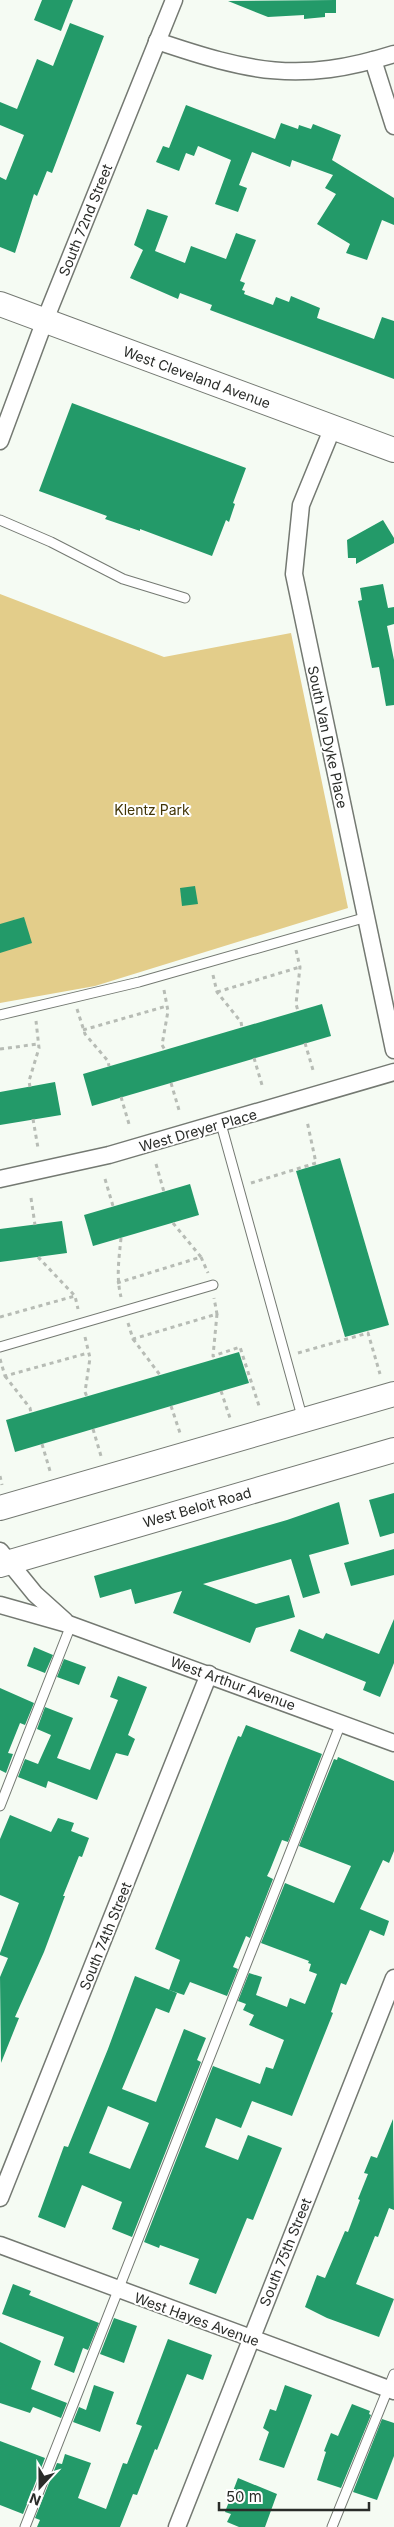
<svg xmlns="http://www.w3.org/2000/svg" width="394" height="2527" font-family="Inter,sans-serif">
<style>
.green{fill:#e3cd8a}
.building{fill:#239a69;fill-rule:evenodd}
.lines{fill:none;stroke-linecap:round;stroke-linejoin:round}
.lane-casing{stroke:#747972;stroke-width:11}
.street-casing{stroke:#747972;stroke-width:19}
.secondary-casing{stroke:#747972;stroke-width:26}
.path{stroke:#b7bcb5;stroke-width:3;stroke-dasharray:4 4;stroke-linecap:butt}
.lane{stroke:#fff;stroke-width:9}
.street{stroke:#fff;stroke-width:16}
.secondary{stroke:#fff;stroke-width:24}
.labels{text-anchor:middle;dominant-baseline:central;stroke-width:4;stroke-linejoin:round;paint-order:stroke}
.street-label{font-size:14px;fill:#2a2c29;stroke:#fff}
.park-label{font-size:14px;fill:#423507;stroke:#fff}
</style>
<rect width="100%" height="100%" fill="#f5fbf3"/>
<path class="green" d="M0,594L164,657L291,633L348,908L95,986L0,1003Z"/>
<g class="building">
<path d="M42,0H73L61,31L34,20Z"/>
<path d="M336,0V13H325V17L304,19V15L268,17L228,1Z"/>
<path d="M70,23L104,36L52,173L47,171L37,196L34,194L15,253L0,247V177L6,180L24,135L0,125V102L17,109L37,59L53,66Z"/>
<path d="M186,105L275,139L281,123L298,129L299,125L311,129L313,124L341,135L332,160L394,198V225L382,220L367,260L346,253L350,244L317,224L336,194L325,188L333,175L292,160L290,167L252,152L239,185L247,188L238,212L215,204L231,160L198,146L194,156L186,153L179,171L156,162L163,146L169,148Z"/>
<path d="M147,209L168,216L155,251L185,263L191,246L226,259L236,233L256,240L240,281L245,283L242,290L245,291L244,294L273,305L276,297L289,302L291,296L320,308L317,318L374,339L382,317L394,321V379L210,310L212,305L180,293L178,299L130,278L143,250L134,245Z"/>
<path d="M72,403L246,468L233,503L235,504L229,522L226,520L212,556L140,529V531L105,519L107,516L39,491Z"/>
<path d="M383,520L394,538V543L356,564V558H348L347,540Z"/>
<path d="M383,584L388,608L394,607V624L387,626L394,660V705L386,706L379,667L372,668L358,601L362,600L360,588Z"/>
<path d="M195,886L198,904L182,906L180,888Z"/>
<path d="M24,917L32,943L0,953V924Z"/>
<path d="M322,1004L331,1036L92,1106L83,1074Z"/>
<path d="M55,1082L61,1115L0,1125V1092Z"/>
<path d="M340,1158L389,1325L345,1337L296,1171Z"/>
<path d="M190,1184L199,1215L93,1246L84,1215Z"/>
<path d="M62,1221L67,1253L0,1262V1229Z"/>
<path d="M239,1352L249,1383L15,1452L6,1420Z"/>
<path d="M394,1493V1533L380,1537L369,1500Z"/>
<path d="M339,1502L349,1544L309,1555L320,1593L303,1598L291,1559L203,1584L256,1604L289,1595L295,1617L256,1628L250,1643L173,1613L182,1591L135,1604L131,1589L100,1598L94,1576L287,1520Z"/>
<path d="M394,1549V1575L351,1586L344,1563Z"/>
<path d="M394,1619V1663L380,1697L363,1690L366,1682L290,1651L299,1629L323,1639L326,1633L379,1654Z"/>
<path d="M34,1647L53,1655L45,1673L27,1666Z"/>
<path d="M64,1659L86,1667L79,1685L57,1677Z"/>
<path d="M118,1676L147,1687L128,1735L135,1739L128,1756L116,1753L97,1800L48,1781L46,1788L18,1777L25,1759L38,1764L51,1735L37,1729L45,1707L73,1718L57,1758L90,1770L118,1700L110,1697Z"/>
<path d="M0,1688L34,1703L25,1725L20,1723L8,1753L13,1754L6,1773L0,1770Z"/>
<path d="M246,1725L322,1754L288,1842L282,1840L270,1870L267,1876L273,1879L250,1938L246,1936L233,1967L238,1969L227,1996L190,1982L184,1995L169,1990L180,1960L155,1949L229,1758L238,1736L241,1737Z"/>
<path d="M338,1757L394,1781V1851L389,1863L383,1860L360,1909L389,1921L384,1936L370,1930L346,1985L341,1983L331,2012L333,2013L292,2116L252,2101L241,2128L216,2118L205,2147L238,2160L248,2135L282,2148L253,2220L247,2218L216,2294L189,2284L199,2259L160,2245L159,2248L144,2242L213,2066L260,2084L266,2067L273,2069L284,2040L249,2025L254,2015L243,2010L246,2004L238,2001L249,1973L262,1977L256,1995L287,2007L290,1998L305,2004L317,1974L309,1971L311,1964L308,1963L309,1961L261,1943L285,1883L334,1903L351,1866L299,1846L334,1759L337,1760Z"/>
<path d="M10,1815L51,1832L58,1818L74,1823L71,1831L89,1838L82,1857L79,1856L63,1896H65L44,1952L15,2017L19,2018L1,2063L0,1977L8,1958L0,1955V1953L19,1903L0,1895V1839Z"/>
<path d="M135,1976L177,1993L169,2013L156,2008L122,2089L156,2102L184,2029L206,2038L197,2060L201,2062L132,2237L112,2229L122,2202L82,2185L65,2228L38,2217L64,2146L68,2147L108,2049ZM108,2106L149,2123L130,2169L89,2153Z"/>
<path d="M393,2119L394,2210L389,2208L378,2237L375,2236L356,2284L394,2299L379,2337L327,2318L305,2307L317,2275L325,2278L345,2231L348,2232L360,2200L358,2199L368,2174L364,2173L371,2156L377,2158Z"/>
<path d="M13,2284L31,2291L29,2295L99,2323L88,2350L83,2348L74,2373L54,2365L64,2337L2,2314Z"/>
<path d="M114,2318L137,2326L124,2363L100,2354Z"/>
<path d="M168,2339L212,2355L203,2380L187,2374L157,2450L155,2449L137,2495L133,2494L120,2527H37L40,2520L35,2518L57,2463L62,2464L65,2454L91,2463L78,2498L106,2509L123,2463L127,2464L142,2426L136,2424Z"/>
<path d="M0,2342L41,2361L31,2389L67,2403L61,2418L33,2407L30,2413L0,2403Z"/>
<path d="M94,2385L114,2392L100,2432L73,2422L79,2407L86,2410Z"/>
<path d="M285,2385L312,2395L284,2468L259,2460L269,2432L263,2428L270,2409L276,2411Z"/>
<path d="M352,2404L370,2411L369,2414L371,2415L341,2488L317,2480L326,2452L324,2451L331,2433L338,2436Z"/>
<path d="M382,2419L394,2423V2456L377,2500L353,2492Z"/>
<path d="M0,2441L45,2458L23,2514L0,2505Z"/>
<path d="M238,2478L277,2494L265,2527H239L227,2522L231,2514L225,2512Z"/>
</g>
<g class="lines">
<defs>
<g id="lane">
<path d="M0,520L51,542L123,579L185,598"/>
<path d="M0,1015L139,982L367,917"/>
<path d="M221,1124L303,1420"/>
<path d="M0,1347L213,1285"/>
<path d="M0,1806L71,1625"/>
<path d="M25,2527L341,1723"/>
<path d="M332,2527L394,2374"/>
</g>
<g id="street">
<path d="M157,41C249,72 299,84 394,54"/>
<path d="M373,60L394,126"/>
<path d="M333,427L301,505L294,574L394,1050"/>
<path d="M0,441L45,320L174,0"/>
<path d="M0,1179L109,1155L394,1072"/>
<path d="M0,1551L35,1594L65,1621"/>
<path d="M0,1605L71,1625L394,1743"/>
<path d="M0,2198L209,1674"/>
<path d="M0,2245L394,2391"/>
<path d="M177,2527L394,1978"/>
</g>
<g id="secondary">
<path d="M0,304L394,450"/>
<path d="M0,1508L394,1394"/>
<path d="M0,1565L394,1450"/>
</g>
</defs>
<use href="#lane" class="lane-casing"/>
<use href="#street" class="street-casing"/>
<use href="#secondary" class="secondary-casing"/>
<g class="path">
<path d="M296,950L300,967L296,1004L298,1011"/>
<path d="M213,975L217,992L241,1022L242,1028"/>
<path d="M164,990L168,1011L162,1045L165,1050"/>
<path d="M217,992L300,967"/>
<path d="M77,1009L85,1034L108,1061L109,1066"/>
<path d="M83,1030L167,1006"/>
<path d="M305,1043L313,1070"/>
<path d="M0,1049L38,1044"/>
<path d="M254,1058L262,1085"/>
<path d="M171,1083L179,1110"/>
<path d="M30,1087L29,1081L39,1048L36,1021"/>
<path d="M121,1097L129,1124"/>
<path d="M33,1119L38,1148"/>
<path d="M156,1164L164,1192"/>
<path d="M105,1179L113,1206"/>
<path d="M251,1183L316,1163L307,1121"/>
<path d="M31,1198L35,1225"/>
<path d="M173,1223L201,1257"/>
<path d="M121,1238C119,1259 116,1277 121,1297"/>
<path d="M38,1257L75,1296"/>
<path d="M117,1283L201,1257L208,1273"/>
<path d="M217,1314L213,1356L240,1347L260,1409"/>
<path d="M0,1317L75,1296L78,1309"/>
<path d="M128,1323L133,1339L217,1314L214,1298"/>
<path d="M85,1337L90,1358L85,1392L87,1397"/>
<path d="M133,1339L160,1375"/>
<path d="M298,1353L368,1333L380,1374"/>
<path d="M0,1359L5,1376L88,1353"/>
<path d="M5,1376L30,1408L31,1413"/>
<path d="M221,1391L230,1418"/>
<path d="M171,1406L180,1433"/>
<path d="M93,1429L101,1456"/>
<path d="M42,1444L50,1471"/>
<path d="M0,1476L2,1485"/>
</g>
<use href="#lane" class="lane"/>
<use href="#street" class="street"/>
<use href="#secondary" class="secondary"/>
</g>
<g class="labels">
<g class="street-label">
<text transform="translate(85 220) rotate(-68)">South 72nd Street</text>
<text transform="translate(197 377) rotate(20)">West Cleveland Avenue</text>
<text transform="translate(328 737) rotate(78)">South Van Dyke Place</text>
<text transform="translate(198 1130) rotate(-16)">West Dreyer Place</text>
<text transform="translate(197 1507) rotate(-16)">West Beloit Road</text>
<text transform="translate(233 1683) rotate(20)">West Arthur Avenue</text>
<text transform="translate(105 1936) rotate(-68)">South 74th Street</text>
<text transform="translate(285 2252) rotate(-68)">South 75th Street</text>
<text transform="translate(197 2319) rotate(20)">West Hayes Avenue</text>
</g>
<g class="park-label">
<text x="152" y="809">Klentz Park</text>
</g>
</g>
<g transform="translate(40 2487) rotate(201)" stroke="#ffffff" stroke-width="4" paint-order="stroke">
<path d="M0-4L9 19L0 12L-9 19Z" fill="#2a2c29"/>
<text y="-8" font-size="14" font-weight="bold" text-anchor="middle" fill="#2a2c29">N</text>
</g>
<path d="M219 2502v8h150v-8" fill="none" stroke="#2a2c29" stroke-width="2.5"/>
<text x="226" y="2502" font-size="15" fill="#2a2c29" stroke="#ffffff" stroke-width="4" paint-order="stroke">50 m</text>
</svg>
